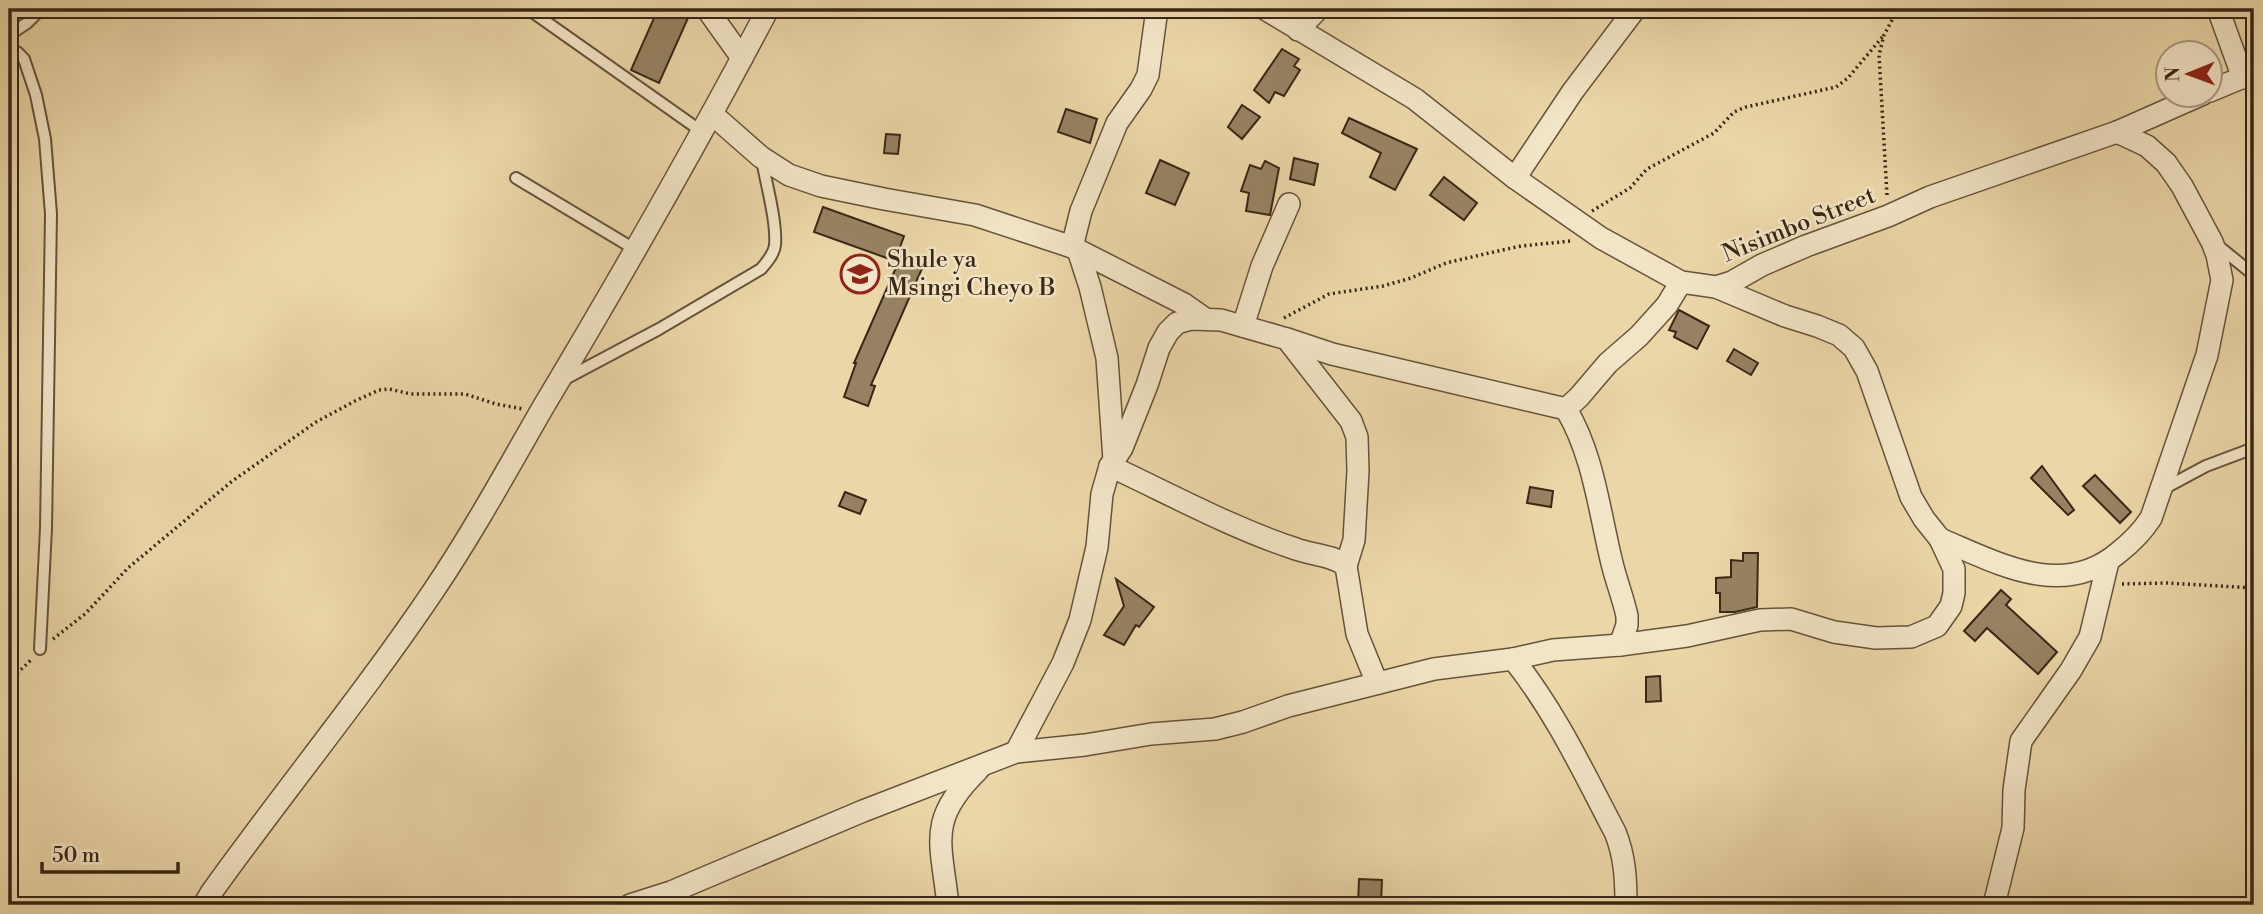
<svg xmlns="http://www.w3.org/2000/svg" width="2263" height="914" font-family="'Libre Bodoni',serif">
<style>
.building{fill:#968262;stroke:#392716;stroke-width:2}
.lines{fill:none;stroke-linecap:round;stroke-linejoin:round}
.lane-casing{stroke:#66533a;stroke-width:14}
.street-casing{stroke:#66533a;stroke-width:24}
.path{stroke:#392716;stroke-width:3.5;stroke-dasharray:2 3.5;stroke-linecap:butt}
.lane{stroke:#f2e4c6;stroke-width:10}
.street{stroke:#f2e4c6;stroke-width:21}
.labels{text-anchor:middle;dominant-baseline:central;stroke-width:5;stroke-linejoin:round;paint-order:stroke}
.street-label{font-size:24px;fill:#392716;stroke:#f2e4c6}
.poi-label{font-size:24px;fill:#392716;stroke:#f2e4c6;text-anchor:start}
</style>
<rect width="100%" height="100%" fill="#ebd6a8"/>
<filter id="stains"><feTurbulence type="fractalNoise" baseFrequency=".00286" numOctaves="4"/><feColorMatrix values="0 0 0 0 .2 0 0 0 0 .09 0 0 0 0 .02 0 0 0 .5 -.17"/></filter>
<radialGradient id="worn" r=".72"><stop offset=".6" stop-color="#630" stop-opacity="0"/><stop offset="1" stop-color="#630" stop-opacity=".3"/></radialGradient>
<g class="building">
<path d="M658,9H692L659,83L631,70Z"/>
<path d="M1282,49L1299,59L1294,66L1300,70L1284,96L1275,92L1269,103L1254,90Z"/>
<path d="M1242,105L1260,117L1242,139L1228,127Z"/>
<path d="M1066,109L1097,119L1090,143L1058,132Z"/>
<path d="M1349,118L1417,149L1395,190L1370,177L1381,153L1342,133Z"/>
<path d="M886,134L900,135L898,154L884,153Z"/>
<path d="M1294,158L1318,164L1314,185L1290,179Z"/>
<path d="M1160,160L1189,173L1175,205L1146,193Z"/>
<path d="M1265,161L1279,168L1270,215L1246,211L1249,193L1241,191L1250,165L1261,169Z"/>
<path d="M1444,177L1477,203L1464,220L1430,195Z"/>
<path d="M823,207L904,236L895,261L814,232Z"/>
<path d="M902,254L924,264L871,385L875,386L868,406L844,397L856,363H854Z"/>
<path d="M1679,310L1709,326L1697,349L1674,337L1676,332L1669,330Z"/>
<path d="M1734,349L1758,363L1751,375L1727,361Z"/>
<path d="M2042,466L2074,510L2068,515L2031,478Z"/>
<path d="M2095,475L2131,512L2120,523L2083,486Z"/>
<path d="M1530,487L1553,491L1551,507L1527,503Z"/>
<path d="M845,492L866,500L860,514L839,506Z"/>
<path d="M1743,553H1758L1757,607L1735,612H1720V593H1716V578L1731,577V560L1743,561Z"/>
<path d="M1116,579L1154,607L1139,627L1136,625L1124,645L1104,635L1124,606Z"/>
<path d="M2001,590L2011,599L2006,605L2057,652L2038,674L1987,628L1975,641L1964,631Z"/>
<path d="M1660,676L1661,701L1646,702V677Z"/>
<path d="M1359,879L1382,880L1381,905H1358Z"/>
</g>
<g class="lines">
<defs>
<g id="lane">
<path d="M528,9L701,131"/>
<path d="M9,35L27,23L41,9"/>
<path d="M9,49L17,52L24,59L36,95L45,139L51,214L46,528L40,649"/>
<path d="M516,178L636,250"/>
<path d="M2217,245L2254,275"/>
<path d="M563,380L659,329L761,269C767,262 774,254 775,245C777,222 766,183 762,160"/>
<path d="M2163,489L2206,466L2254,448"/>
</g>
<g id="street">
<path d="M707,9L742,58"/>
<path d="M1265,9L1415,99L1515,178L1601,238L1681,282L1716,287L1732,282L1762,265L1806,246L1888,216L1930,197L2117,132L2203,94"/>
<path d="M2218,9L2243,78"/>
<path d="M1298,30L1318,9"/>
<path d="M2210,91L2253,73"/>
<path d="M712,114L761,157L789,175L821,186L884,199L975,215L1072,247L1184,304L1204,318"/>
<path d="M1515,178L1573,91L1635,9"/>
<path d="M1072,247L1081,211L1117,123L1141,89L1148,75L1157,9"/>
<path d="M1078,250L1090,287L1107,358L1114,460"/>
<path d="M1243,326L1262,266L1289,204"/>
<path d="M1287,339L1332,354L1566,409C1593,454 1599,509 1611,559C1615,578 1623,597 1627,616V625L1620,645"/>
<path d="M1566,409L1579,397L1608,363L1639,336L1667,305L1681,282"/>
<path d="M1110,466C1172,495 1232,528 1296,549C1312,555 1334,555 1346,566L1357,634L1377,683"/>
<path d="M1940,539C1998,563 2062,600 2118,553C2132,542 2142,532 2151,518L2207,355L2222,280L2217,255L2212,242L2182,186L2166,163L2147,146L2117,132"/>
<path d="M1513,659C1555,711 1584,773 1615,832C1625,856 1626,880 1626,905"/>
<path d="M1016,752L1063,663L1080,620L1097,547L1102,494L1110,466L1122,448L1147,385L1159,348L1168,332L1177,323L1191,319L1221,320L1287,339L1351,421L1357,437L1358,471L1354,540L1346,566"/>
<path d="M204,905L211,893C284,791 364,694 434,590C473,532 507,470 542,409C621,277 697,144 768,9"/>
<path d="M630,905L671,892L863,811L1016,752L1085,745L1151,734L1215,729L1243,722L1288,706L1434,669L1513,659L1553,650L1620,645L1687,636L1760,620L1791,619L1834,632L1876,638L1911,637L1937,626L1951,606L1954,593V569L1940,539L1924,519L1911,497L1867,371L1854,348L1839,335L1817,326L1785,316L1716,287"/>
<path d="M948,905C941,841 927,820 978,770"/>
<path d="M1994,905L2013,828L2014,790L2021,741L2071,670L2090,637L2108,562"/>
</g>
</defs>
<use href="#lane" class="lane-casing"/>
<use href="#street" class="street-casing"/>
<g class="path">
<path d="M1887,195L1879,55L1884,35L1898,9"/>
<path d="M1592,211L1630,188L1647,169L1714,133L1734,112L1746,107L1836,87L1848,78L1884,35"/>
<path d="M1284,318L1329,294L1383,286L1411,278L1446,263L1489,253L1521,246L1571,241"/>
<path d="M2122,584L2166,583L2254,588"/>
<path d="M53,639L85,614L128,568L231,482L316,422L355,401L379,390L389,389L411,394H465L496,404L523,409"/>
<path d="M9,681L32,659"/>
</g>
<use href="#lane" class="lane"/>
<use href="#street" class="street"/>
</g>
<defs>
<symbol id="school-ring" viewBox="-11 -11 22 22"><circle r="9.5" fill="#f2e4c6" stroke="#8f2418" stroke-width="1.5"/><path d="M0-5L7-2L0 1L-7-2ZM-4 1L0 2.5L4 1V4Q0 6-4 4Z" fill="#8f2418"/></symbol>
</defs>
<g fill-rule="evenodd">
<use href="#school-ring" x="838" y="252" width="44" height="44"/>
</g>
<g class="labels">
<g class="street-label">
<text transform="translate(1799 225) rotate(-22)">Nisimbo Street</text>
</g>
<g class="poi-label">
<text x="887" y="260">Shule ya<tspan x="887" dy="28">Msingi Cheyo B</tspan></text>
</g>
</g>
<rect width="2263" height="914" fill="none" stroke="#ebd6a8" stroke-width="35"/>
<rect x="10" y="10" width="2242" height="893" fill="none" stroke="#392716" stroke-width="3.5"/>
<rect x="18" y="18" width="2228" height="879" fill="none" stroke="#392716" stroke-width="2"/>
<g transform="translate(2189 74) rotate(269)"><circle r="33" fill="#f2e4c6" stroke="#a89880" stroke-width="2"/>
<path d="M0-5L12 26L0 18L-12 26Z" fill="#8f2418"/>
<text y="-10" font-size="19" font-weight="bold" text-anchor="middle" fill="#392716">N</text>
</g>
<path d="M42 862v10h136v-10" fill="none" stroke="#392716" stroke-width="3.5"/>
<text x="52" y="862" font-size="21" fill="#392716" stroke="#f2e4c6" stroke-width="5" paint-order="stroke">50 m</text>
<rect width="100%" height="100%" filter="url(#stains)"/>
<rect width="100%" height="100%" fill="url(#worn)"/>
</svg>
